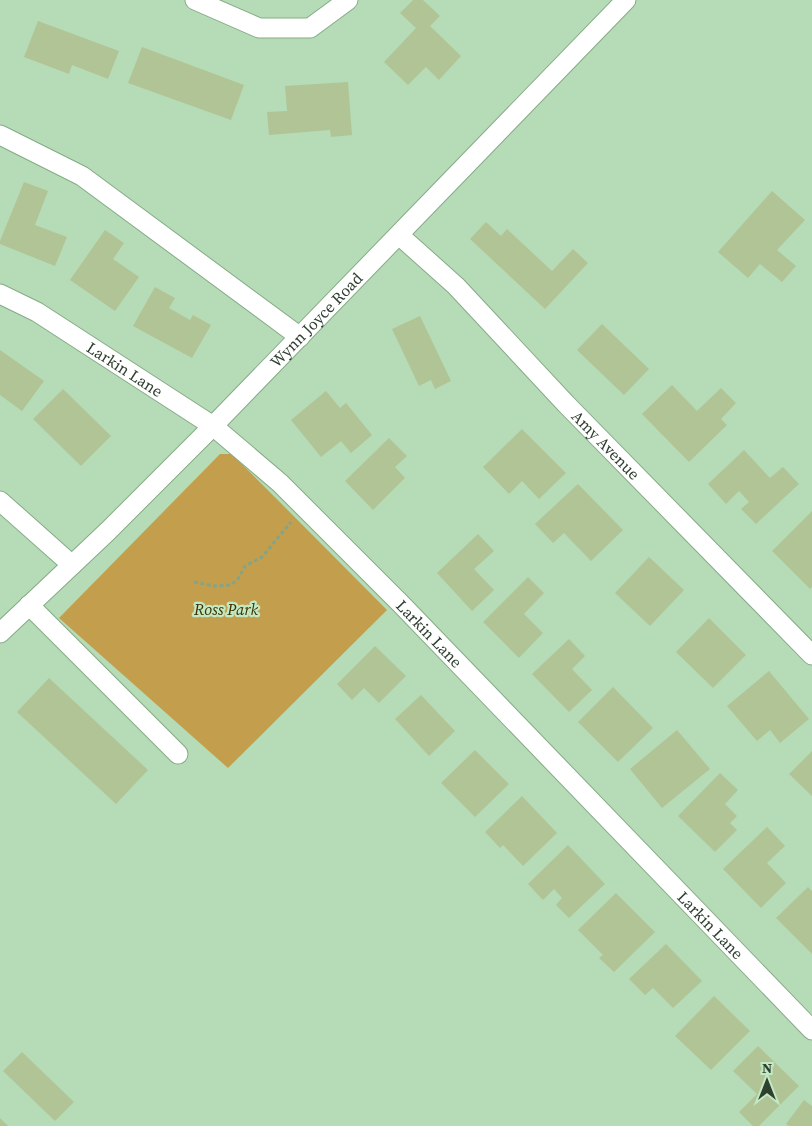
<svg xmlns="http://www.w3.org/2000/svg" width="812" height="1126" font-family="'Source Serif 4',serif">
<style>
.green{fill:#c39f4d}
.building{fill:#b1c496}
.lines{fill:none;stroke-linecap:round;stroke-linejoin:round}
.minor-casing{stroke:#86ab87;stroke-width:21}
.path{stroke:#85a386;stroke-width:3;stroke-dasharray:4 2.5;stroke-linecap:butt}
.minor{stroke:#fff;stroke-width:19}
.labels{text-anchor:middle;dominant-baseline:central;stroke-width:4.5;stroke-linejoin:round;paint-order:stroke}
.street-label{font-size:16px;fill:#2f3f30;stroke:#c1e9c3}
.park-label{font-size:16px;font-style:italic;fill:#3e2e01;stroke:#c1e9c3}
</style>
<rect width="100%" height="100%" fill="#b5dcb6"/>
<path class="green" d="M220,454H232L387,610L228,768L59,618Z"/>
<g class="building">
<path d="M413,0H423L440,16L430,26L461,56L439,80L426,67L408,85L384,62L416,28L400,13Z"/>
<path d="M38,21L119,51L108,79L72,65L69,74L24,57Z"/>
<path d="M142,47L244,85L231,120L128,83Z"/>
<path d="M348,82L352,135L331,137L330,130L269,135L267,112L287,111L285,86Z"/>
<path d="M24,182L48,191L35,225L67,237L55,266L0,244V241Z"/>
<path d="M772,191L805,220L777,250L796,266L782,282L760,264L748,278L718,252Z"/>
<path d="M486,222L501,236L507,229L552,271L573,249L588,263L545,309L470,239Z"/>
<path d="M105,230L124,243L113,259L139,277L115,311L70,280Z"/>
<path d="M155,287L175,298L169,308L190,320L193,315L211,325L192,358L133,326Z"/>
<path d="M420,316L451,381L435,389L431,380L419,386L392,329Z"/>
<path d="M602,324L649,369L624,395L577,350Z"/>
<path d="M0,350L44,381L22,411L0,395Z"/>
<path d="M672,385L697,411L721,388L736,403L721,419L727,425L689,462L642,414Z"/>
<path d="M63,389L111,436L81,466L33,419Z"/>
<path d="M326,391L340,408L346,403L372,435L351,453L341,441L321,457L291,420Z"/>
<path d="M522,429L566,473L539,499L522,481L509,494L483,467Z"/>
<path d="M389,438L407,456L395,467L405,478L373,510L345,481Z"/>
<path d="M744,450L770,478L783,467L799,484L756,524L741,509L749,502L739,491L726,504L708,484Z"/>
<path d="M578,484L623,530L591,561L564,533L553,543L535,524Z"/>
<path d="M812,511V587L810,589L772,551Z"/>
<path d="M478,534L494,551L474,569L494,590L472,611L437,573Z"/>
<path d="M649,557L684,590L650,626L615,593Z"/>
<path d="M528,577L544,593L524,614L543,633L519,658L483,622Z"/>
<path d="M709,618L746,655L713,688L676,652Z"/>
<path d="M569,639L585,656L572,669L592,690L569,712L532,674Z"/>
<path d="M375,646L406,676L379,703L364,688L352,700L337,684Z"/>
<path d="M769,671L809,719L780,743L770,730L757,741L727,706Z"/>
<path d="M49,678L148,770L116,804L17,712Z"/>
<path d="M613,687L653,728L618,762L578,722Z"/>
<path d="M421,695L455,731L429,756L395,719Z"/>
<path d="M677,730L710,769L662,808L630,769Z"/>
<path d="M475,750L509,784L475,817L441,783Z"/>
<path d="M812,751V796L789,774Z"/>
<path d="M720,773L738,790L725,804L737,816L730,823L737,830L715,852L678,816Z"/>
<path d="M522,796L557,833L523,866L503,845L500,848L485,832Z"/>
<path d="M767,827L785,846L767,863L786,883L761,908L723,869Z"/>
<path d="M568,845L605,884L569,918L556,905L562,898L554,889L543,900L528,884Z"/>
<path d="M808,887L812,891V954L776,918Z"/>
<path d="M616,893L655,932L614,972L599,958L603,955L578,930Z"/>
<path d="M666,944L702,981L673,1008L653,988L645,995L629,979Z"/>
<path d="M714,996L750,1031L711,1070L675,1036Z"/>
<path d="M758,1046L799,1086L759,1126H753L739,1112L757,1094L733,1071Z"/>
<path d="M22,1052L74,1102L55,1121L3,1071Z"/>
<path d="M804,1100L812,1106V1126H789L786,1124Z"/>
<path d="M0,1118L8,1126H0Z"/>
</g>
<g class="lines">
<defs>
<g id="minor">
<path d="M195,0L259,28H310L348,0"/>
<path d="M0,135L82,176L300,337"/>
<path id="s1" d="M399,235L456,286L566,404L812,655"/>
<path id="s2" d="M0,294L37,312L213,426L280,483L401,604L812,1030"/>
<path d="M0,501L72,565"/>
<path d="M29,605L178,754"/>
<path id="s3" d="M0,633L108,531L213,426L626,0"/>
</g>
</defs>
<use href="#minor" class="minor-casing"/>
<path class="path" d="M194,582L215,586L231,585L238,579L245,566L262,557L291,522"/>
<use href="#minor" class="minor"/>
</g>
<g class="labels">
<g class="street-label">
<text stroke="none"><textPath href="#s3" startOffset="445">Wynn Joyce Road</textPath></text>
<text stroke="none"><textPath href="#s2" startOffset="146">Larkin Lane</textPath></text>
<text stroke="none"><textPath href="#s1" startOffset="295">Amy Avenue</textPath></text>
<text stroke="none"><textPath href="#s2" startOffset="551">Larkin Lane</textPath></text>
<text stroke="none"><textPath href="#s2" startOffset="956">Larkin Lane</textPath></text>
</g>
<g class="park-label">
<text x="226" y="609">Ross Park</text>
</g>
</g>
<g transform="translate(767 1081)" stroke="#c1e9c3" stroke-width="4" paint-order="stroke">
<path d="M0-4L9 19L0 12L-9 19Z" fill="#2f3f30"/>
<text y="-8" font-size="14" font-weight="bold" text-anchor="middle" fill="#2f3f30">N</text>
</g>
</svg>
